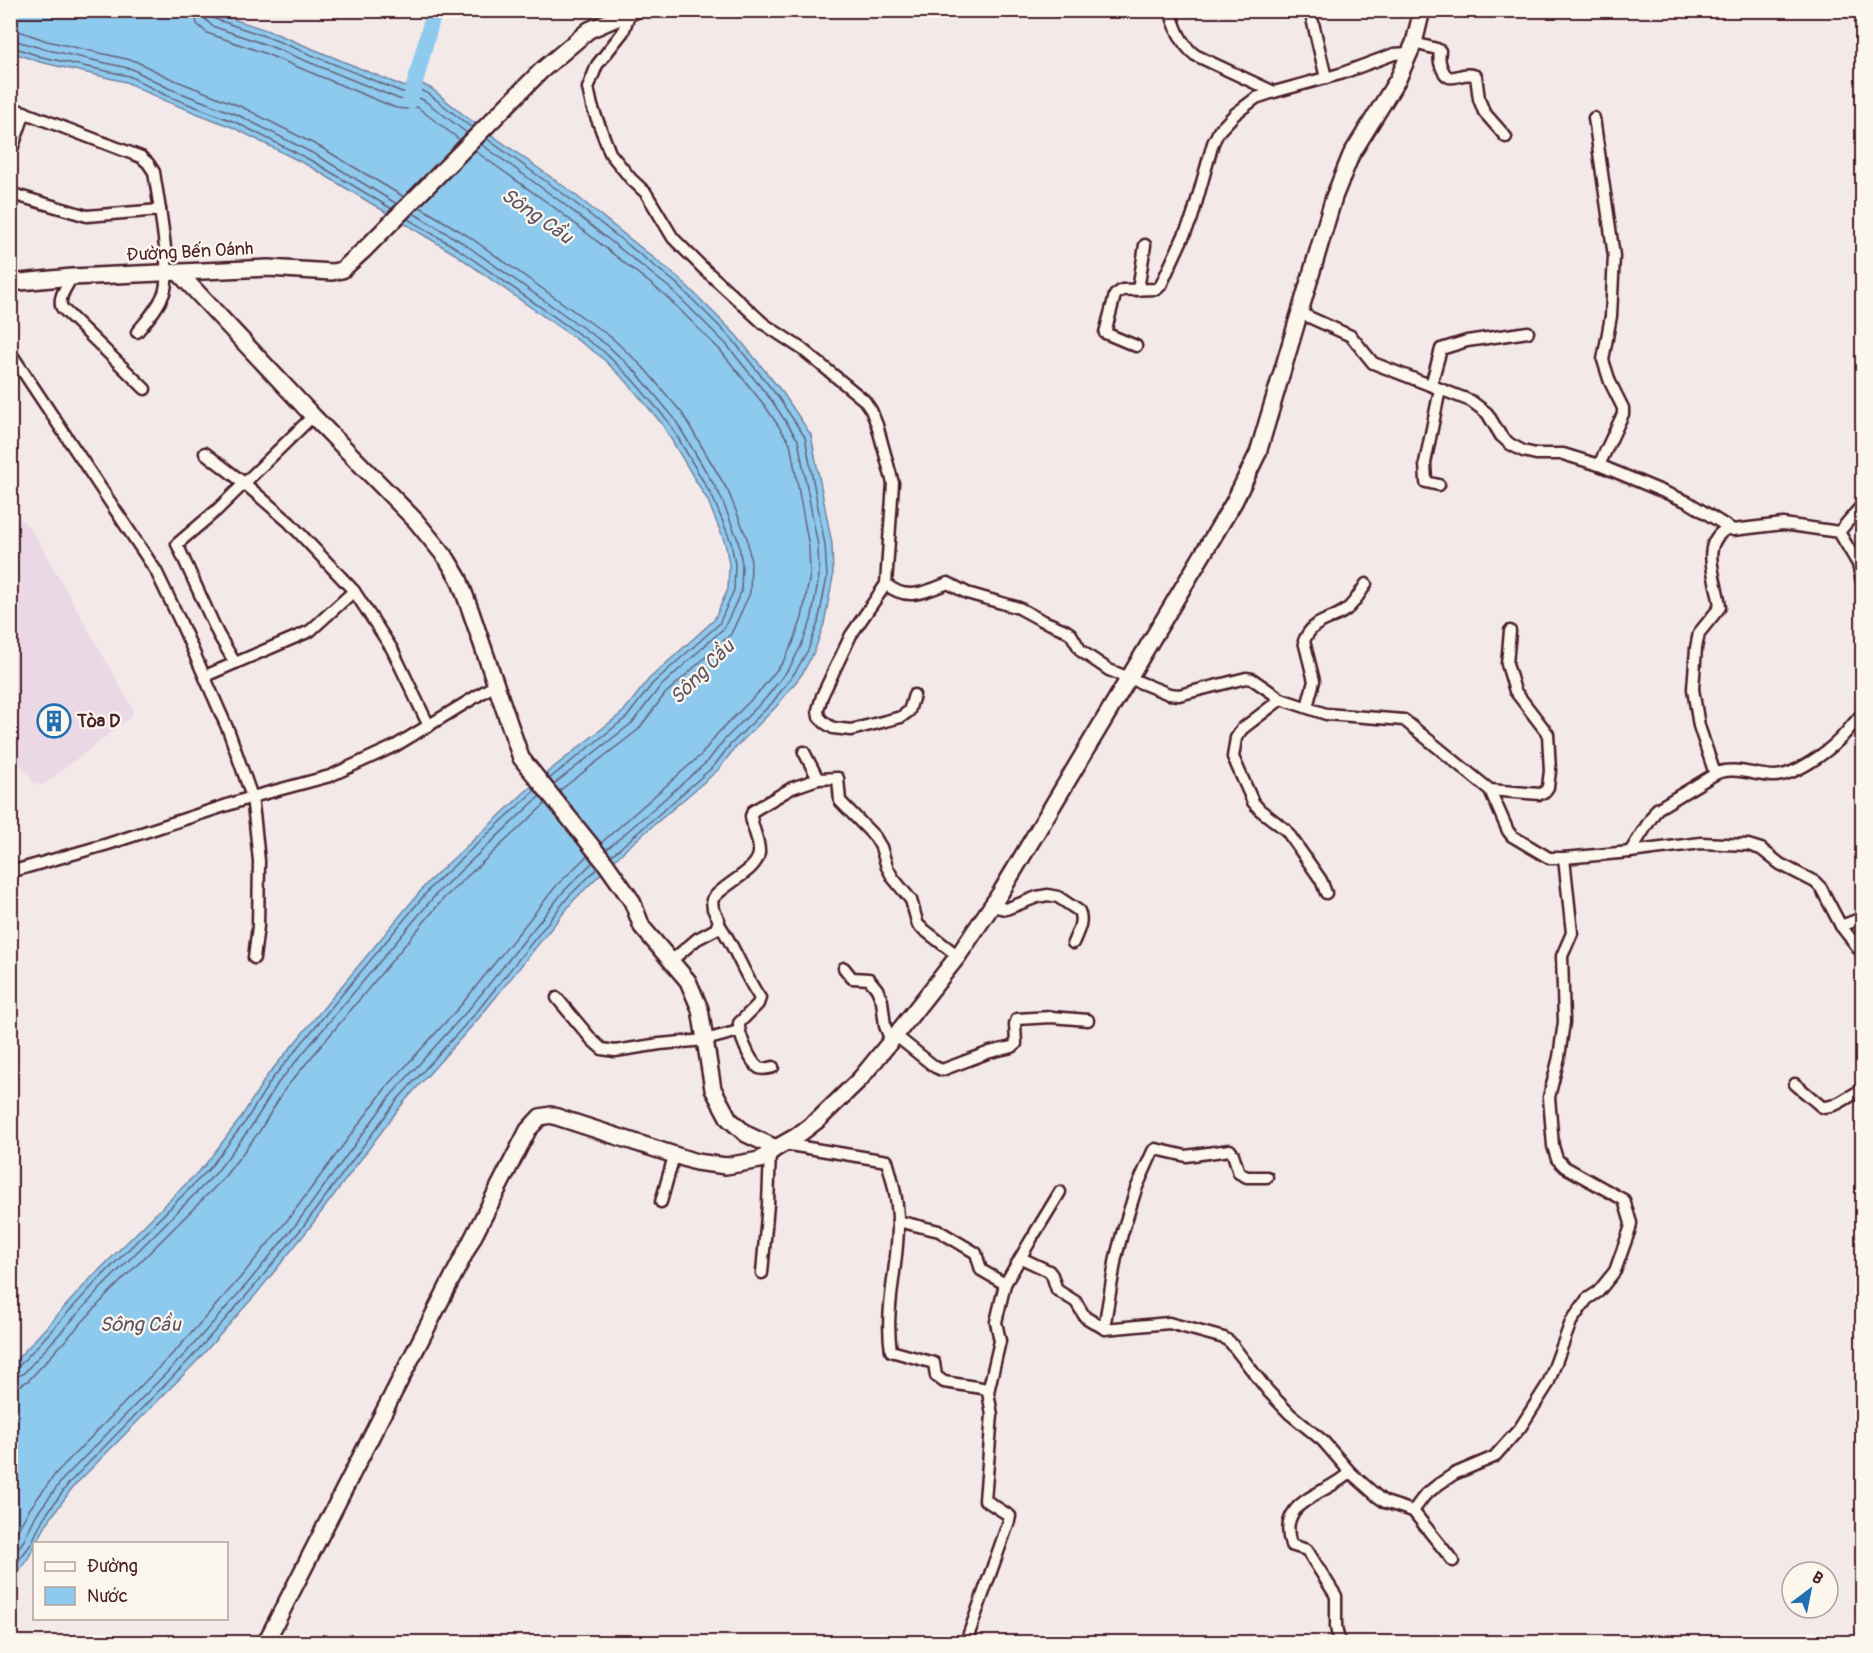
<svg xmlns="http://www.w3.org/2000/svg" width="1873" height="1653" font-family="Pangolin,sans-serif">
<style>
.built{fill:#ebd8e5}
.water{fill:#8ec9ee;stroke:#7385a0;stroke-width:1.5}
.lines{fill:none;stroke-linecap:round;stroke-linejoin:round}
.shore{stroke:#656379;stroke-width:1.5}
.river{stroke:#8ec9ee;stroke-width:16}
.street-casing{stroke:#4a1f2b;stroke-width:15}
.secondary-casing{stroke:#4a1f2b;stroke-width:20}
.street{stroke:#fbf7ec;stroke-width:10}
.secondary{stroke:#fbf7ec;stroke-width:15}
.labels{text-anchor:middle;dominant-baseline:central;stroke-width:4.5;stroke-linejoin:round;paint-order:stroke}
.street-label{font-size:18px;fill:#4a1f2b;stroke:#fbf7ec}
.poi-label{font-size:18px;font-weight:bold;fill:#4a1f2b;stroke:#fbf7ec;text-anchor:start}
.water-label{font-size:20px;font-style:italic;fill:#5e5266;stroke:#fbf7ec}
</style>
<rect width="100%" height="100%" fill="#f4e9e9"/>
<filter id="ink" filterUnits="userSpaceOnUse"><feTurbulence type="fractalNoise" baseFrequency=".0167" numOctaves="2"/><feDisplacementMap in="SourceGraphic" scale="12" xChannelSelector="R" yChannelSelector="G"/><feConvolveMatrix kernelMatrix="1 2 1 2 8 2 1 2 1" color-interpolation-filters="sRGB"/></filter>
<g filter="url(#ink)">
<path class="built" d="M10,505L37,538L133,709L132,716L43,785L35,784L11,753Z"/>
<path class="water" d="M11,11H209L272,32L405,87L412,79L432,89L465,116L569,190L680,279L736,335L783,393L811,435L832,544L833,577L824,624L814,652L802,674L776,707L734,749L718,770L627,848L574,900L479,1018L403,1103L307,1231L257,1293L196,1362L73,1487L48,1522L27,1560L11,1582L10,1367L91,1278L205,1165L240,1119L267,1076L428,882L539,779L623,712L649,679L714,620L728,589L729,564L725,543L708,501L662,424L627,382L600,356L455,254L311,167L232,127L163,100L126,82L40,62L11,52Z"/>
<g class="lines">
<g class="shore">
<path d="M194,10L197,24L207,33L264,53L396,108L406,109L417,107L460,140"/>
<path d="M203,10L205,19L212,26L267,45L399,99L407,100L417,97L425,101L467,133"/>
<path d="M211,10L212,16L215,19L270,38L402,92H407L415,88L429,94L472,128"/>
<path d="M10,30L19,31L47,41L135,61L172,79L242,107L322,148L404,197"/>
<path d="M10,39L44,49L132,69L168,88L238,115L318,156L397,204"/>
<path d="M10,46L42,57L129,76L165,95L235,122L314,162L392,209"/>
<path d="M487,139L565,195L676,283L732,339L778,397L805,437L825,545L827,577L818,623L808,650L796,671L772,703L730,745L714,766L611,856"/>
<path d="M481,144L560,201L671,289L726,344L772,401L798,440L818,546L819,576L811,621L801,646L790,667L766,698L724,740L708,761L606,850"/>
<path d="M475,151L555,208L665,295L720,350L765,406L790,443L809,547L810,575L802,618L793,643L783,662L759,692L717,734L702,754L601,843"/>
<path d="M420,207L468,236L612,338L643,367L682,413L728,491L747,538L751,563L750,593L731,634L665,694L638,730L559,791"/>
<path d="M413,213L463,243L607,345L636,372L674,418L720,495L738,540L742,564L741,592L724,628L659,688L632,723L554,784"/>
<path d="M408,219L458,249L603,351L631,378L668,421L713,498L731,542L735,564L734,590L719,624L653,683L627,717L549,779"/>
<path d="M10,1370L17,1368L96,1282L209,1169L245,1122L272,1079L432,886L535,790"/>
<path d="M10,1378L23,1374L101,1288L215,1174L251,1127L278,1083L438,892L540,796"/>
<path d="M10,1387L21,1385L29,1380L108,1294L222,1180L259,1132L285,1089L444,898L546,803"/>
<path d="M10,1543L29,1510L56,1473L179,1347L240,1278L289,1218L385,1089L462,1004L557,885L588,855"/>
<path d="M10,1560L24,1540L36,1515L63,1479L186,1353L247,1284L297,1223L392,1094L469,1009L564,891L593,862"/>
<path d="M10,1572L31,1544L43,1519L69,1483L191,1358L252,1289L302,1228L398,1099L475,1014L569,896L598,868"/>
</g>
<path class="river" d="M410,101L432,19L437,10"/>
<defs>
<g id="street">
<path d="M1170,10C1175,27 1181,44 1195,55L1274,92"/>
<path d="M1310,10L1326,78"/>
<path d="M630,12L623,32L597,65L588,88L592,106L610,153L631,179L646,193L673,238L702,267L764,324L802,349L864,400L871,410L877,425L893,483L886,584L851,635L822,696L818,710L819,717L825,723L833,728L851,730L901,717L909,711L914,695"/>
<path d="M1414,43L1437,49L1440,51C1439,57 1439,61 1441,66C1449,89 1460,69 1476,76L1479,99L1484,112L1506,137"/>
<path d="M10,107L141,157L148,163L154,172C158,199 172,271 164,293C158,308 147,320 137,332"/>
<path d="M1594,118L1614,256L1611,316L1603,360L1610,382L1623,408V414L1599,465"/>
<path d="M10,155L25,112"/>
<path d="M10,192L19,196L87,216L160,210"/>
<path d="M72,277C67,286 57,298 62,308L145,389"/>
<path d="M1138,290L1145,245"/>
<path d="M1300,313L1351,336L1373,363L1471,401L1487,413L1501,436L1510,444L1523,451L1536,454H1563L1599,465L1688,502L1733,530L1783,524L1839,532L1862,505"/>
<path d="M1136,346L1105,333L1115,295L1122,290L1157,289L1161,285L1192,218L1213,143L1219,131L1235,114L1256,98L1274,92L1340,74L1394,54L1408,53"/>
<path d="M10,352L156,571L180,621L229,732L252,797L255,822L259,861L258,926L254,958"/>
<path d="M1431,385L1441,349L1467,341L1528,332"/>
<path d="M205,453L244,483L289,522L354,591L392,649L429,726"/>
<path d="M1439,485L1426,482L1425,463L1440,389"/>
<path d="M1839,532L1858,564L1862,582"/>
<path d="M886,584C906,602 926,592 948,583L967,593L1019,608L1041,620L1065,630L1071,634L1081,651L1109,670L1169,694L1179,695L1246,678L1252,679L1281,699L1326,714L1404,720L1490,790L1508,831L1512,836L1549,858H1564L1630,852L1701,843L1748,845L1761,849L1780,864L1815,882L1821,888L1841,926L1862,953"/>
<path d="M235,663L218,634L177,544L217,510L313,416"/>
<path d="M205,676L310,631L354,591"/>
<path d="M1281,699L1242,729L1236,738L1233,757L1253,802L1260,810L1286,830L1321,880L1326,893"/>
<path d="M1307,707L1314,681L1304,641C1313,619 1329,622 1346,610C1354,604 1360,593 1366,584"/>
<path d="M804,752L818,779L838,778L840,801L875,837L881,847L887,867L893,878L911,900L918,925L958,956"/>
<path d="M1715,774L1699,726L1693,689L1696,648L1699,633L1720,607C1718,581 1697,544 1728,528"/>
<path d="M1490,790L1540,794L1544,793L1548,787L1550,771L1548,734L1515,691L1507,664L1510,631"/>
<path d="M1630,852L1657,809L1715,774C1732,765 1756,776 1775,776C1796,775 1826,753 1840,739C1848,731 1854,722 1862,714"/>
<path d="M10,872L108,844L252,797L330,776L395,746L495,685"/>
<path d="M992,906L1006,909L1037,897L1048,895L1058,897L1079,911C1084,922 1077,933 1073,943"/>
<path d="M719,924C735,947 744,975 760,998L758,1004L739,1023C738,1033 750,1062 759,1068C763,1070 769,1068 773,1067"/>
<path d="M1841,926L1862,918"/>
<path d="M671,961L697,939L716,929L719,920L713,909L712,900C722,884 757,872 759,853C760,841 752,828 751,816L753,811L792,788L818,779"/>
<path d="M844,968L852,978L869,979L877,989L882,1001L885,1026L891,1041"/>
<path d="M557,998L592,1040L602,1049L615,1051L660,1044L705,1040L739,1031"/>
<path d="M895,1035L935,1067L942,1070L990,1052L1012,1047L1016,1044L1015,1024L1017,1019L1051,1017L1088,1020"/>
<path d="M1795,1084L1822,1107C1837,1108 1849,1095 1862,1090"/>
<path d="M784,1144L887,1161C893,1181 898,1200 898,1221C899,1264 884,1307 891,1351L934,1363L936,1376L944,1382L988,1389"/>
<path d="M661,1202L674,1156"/>
<path d="M898,1221L939,1231L976,1253L981,1270L1005,1284"/>
<path d="M1035,1233L1060,1192"/>
<path d="M1021,1258L1049,1271L1052,1275L1057,1290L1076,1302L1085,1317L1105,1329L1169,1323L1224,1338L1230,1342L1268,1391L1290,1414L1323,1441L1350,1472L1378,1497L1385,1502L1413,1511L1453,1561"/>
<path d="M762,1273L768,1204L770,1152"/>
<path d="M1104,1328L1116,1257L1122,1234L1136,1189L1153,1151L1156,1149L1186,1156L1230,1150L1233,1154L1239,1173L1247,1177H1267"/>
<path d="M1413,1511L1425,1495L1439,1484L1454,1474L1494,1457L1520,1428L1548,1384L1571,1322L1587,1299L1598,1292L1615,1271L1630,1229L1631,1223L1624,1200L1565,1167L1557,1159L1553,1146L1549,1097L1559,1057L1564,1022L1562,956L1572,933L1564,858"/>
<path d="M966,1642L1009,1521L1010,1516L985,1500L992,1415L988,1392L1000,1341L996,1322L1005,1284L1032,1238"/>
<path d="M1339,1642L1336,1627V1596L1307,1550L1291,1545C1276,1499 1326,1496 1350,1472"/>
</g>
<g id="secondary">
<path d="M178,272L313,416L416,521L447,559L459,579L471,612L521,758L606,864L632,901L642,927L688,981L700,1009L713,1089L729,1119L746,1134L776,1148"/>
<path d="M10,283L72,277L268,268L332,272L342,270L364,250L541,71L589,30L635,10"/>
<path d="M266,1642L528,1130L540,1117L551,1115L696,1162L726,1166L760,1160L776,1148L797,1136L819,1119L860,1079L891,1041L958,956L1001,892L1234,502L1258,453L1334,197L1351,155L1398,79L1414,43L1422,10"/>
</g>
</defs>
<use href="#street" class="street-casing"/>
<use href="#secondary" class="secondary-casing"/>
<use href="#street" class="street"/>
<use href="#secondary" class="secondary"/>
</g>
</g>
<defs>
<symbol id="building-ring" viewBox="-11 -11 22 22"><circle r="9.5" fill="#fbf7ec" stroke="#1f6fb2" stroke-width="1.5"/><path d="M-4-6H4V6H1V3H-1V6H-4ZM-2.5-4.3h1.7v1.8h-1.7ZM.8-4.3h1.7v1.8H.8ZM-2.5-1h1.7V.8h-1.7ZM.8-1h1.7V.8H.8Z" fill="#1f6fb2"/></symbol>
</defs>
<g fill-rule="evenodd">
<use href="#building-ring" x="35" y="702" width="38" height="38"/>
</g>
<g class="labels">
<g class="street-label">
<text transform="translate(190 252) rotate(-3)">Đường Bến Oánh</text>
</g>
<g class="poi-label">
<text x="77" y="721">Tòa D</text>
</g>
<g class="water-label">
<text transform="translate(537 216) rotate(35)">Sông Cầu</text>
<text transform="translate(702 672) rotate(-45)">Sông Cầu</text>
<text x="140" y="1324">Sông Cầu</text>
</g>
</g>
<rect width="1873" height="1653" fill="none" stroke="#fbf7ec" stroke-width="36"/>
<rect x="18" y="18" width="1837" height="1617" fill="none" stroke="#4a1f2b" stroke-width="2" filter="url(#ink)"/>
<rect x="33" y="1542" width="195" height="78" fill="#fbf7ec" stroke="#b4a19f" stroke-width="1.5"/>
<rect x="45" y="1562" width="30" height="9" fill="#fbf7ec" stroke="#b4a19f" stroke-width="1.5"/>
<text x="87" y="1572" font-size="18" fill="#4a1f2b">Đường</text>
<rect x="45" y="1587" width="30" height="18" fill="#8ec9ee" stroke="#b4a19f" stroke-width="1.5"/>
<text x="87" y="1602" font-size="18" fill="#4a1f2b">Nước</text>
<g transform="translate(1810 1590) rotate(32)"><circle r="28" fill="#fbf7ec" stroke="#b4a19f" stroke-width="1.5"/>
<path d="M0-4.5L10 22L0 15L-10 22Z" fill="#1f6fb2"/>
<text y="-9" font-size="16" font-weight="bold" text-anchor="middle" fill="#4a1f2b">B</text>
</g>
</svg>
